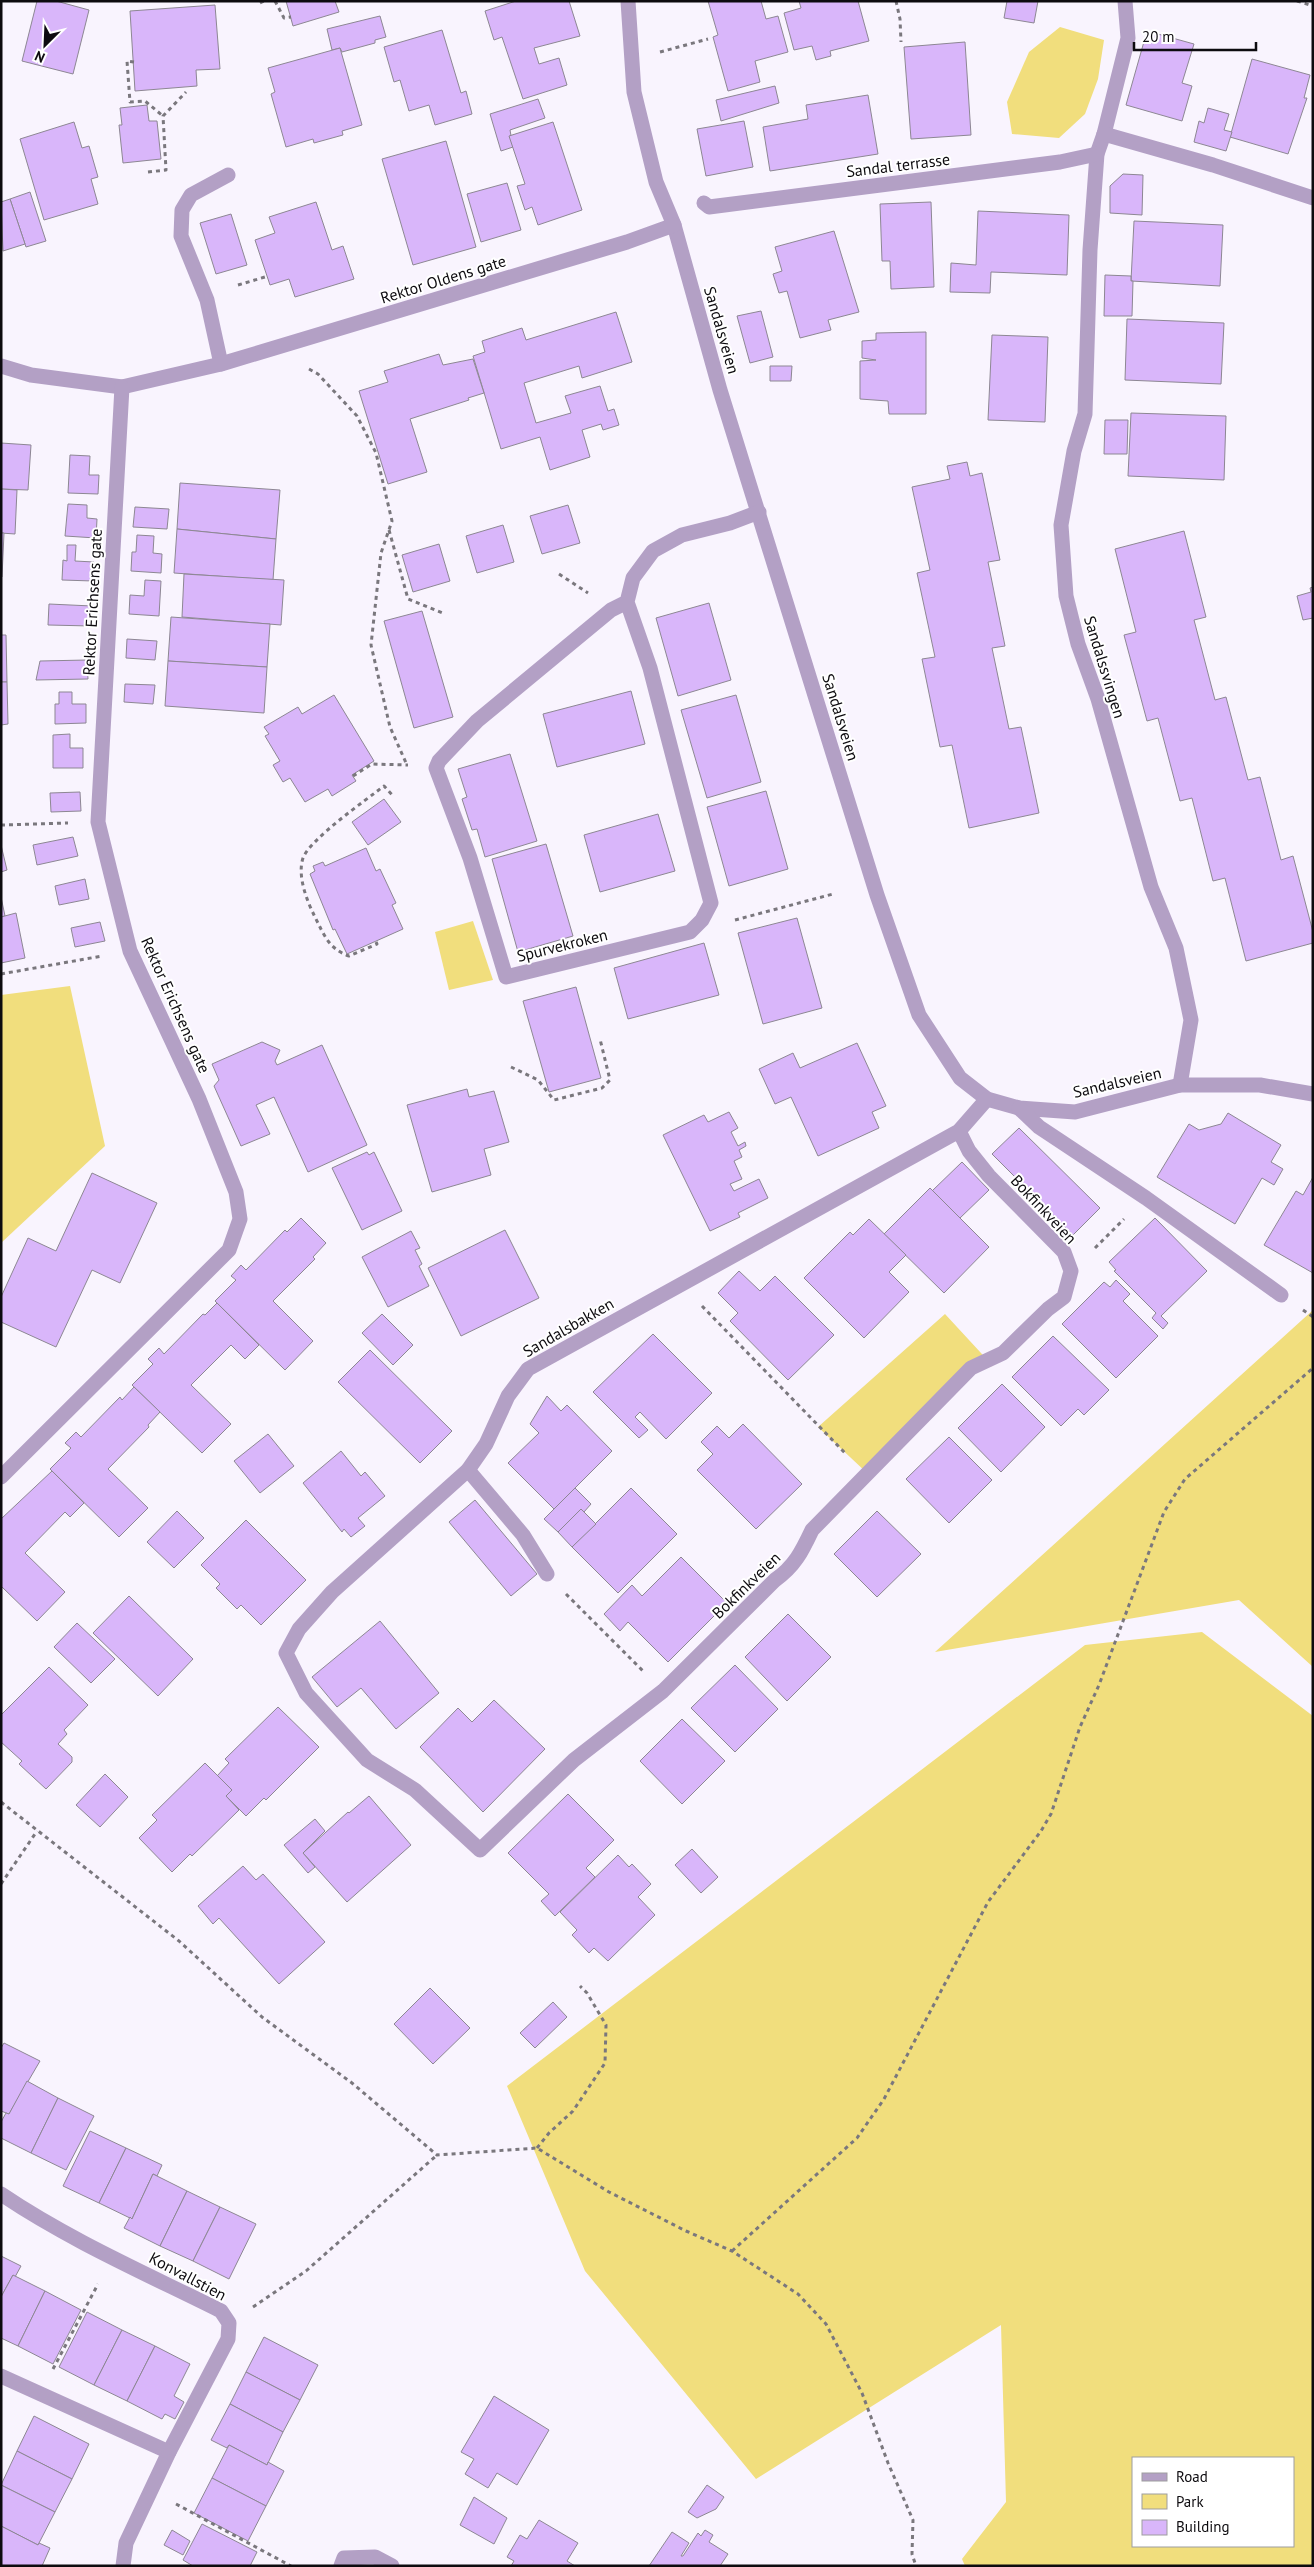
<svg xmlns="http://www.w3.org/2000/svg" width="1314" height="2567" font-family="'PT Sans',sans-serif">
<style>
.green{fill:#f1de7d;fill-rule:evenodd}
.building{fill:#d9b6fa;stroke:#8d8793}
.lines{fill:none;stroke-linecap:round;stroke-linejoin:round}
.path{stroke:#7a777d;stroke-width:3;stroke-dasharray:4 4;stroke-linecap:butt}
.lane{stroke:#b3a0c5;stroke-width:15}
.street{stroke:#b3a0c5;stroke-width:15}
.labels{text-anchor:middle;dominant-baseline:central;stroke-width:4;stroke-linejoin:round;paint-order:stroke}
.street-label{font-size:16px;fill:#0d0b0f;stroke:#fff}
</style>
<rect width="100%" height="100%" fill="#f9f4fe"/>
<g class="green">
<path d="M1060,27L1104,40L1098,79L1085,114L1059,138L1012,134L1007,102L1029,52Z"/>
<path d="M473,921L493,980L449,990L435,932Z"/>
<path d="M70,986L105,1146L1,1243V995Z"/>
<path d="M1313,1310V1667L1239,1600L935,1652Z"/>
<path d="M945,1314L993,1366L971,1368L867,1473L818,1427Z"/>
<path d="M1202,1632L1313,1716V2566H965L962,2559L1006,2502L1001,2325L756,2479L585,2271L507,2086L1085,1645ZM1293,2458V2546H1133V2458Z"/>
</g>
<g class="building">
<path d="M37,1H56L89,10L73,74L22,61Z"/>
<path d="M286,1H335L339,12L293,26Z"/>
<path d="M516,1H569L580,36L534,48L539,64L559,58L567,85L523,99L502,37L494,40L485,11Z"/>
<path d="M708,1H761L766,19L778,16L788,52L755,61L760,82L728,91L713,37L718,35Z"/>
<path d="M799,1H858L869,41L830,51L831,56L816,60L812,46L794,50L784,13L801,8Z"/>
<path d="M1007,1H1038L1034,23L1004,18Z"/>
<path d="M215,5L220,69L196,70L197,86L135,91L130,11Z"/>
<path d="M380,16L386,37L375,40V43L342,52L340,48L332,50L327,29Z"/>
<path d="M442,30L461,93L466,91L472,114L435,125L429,105L409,111L400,80L394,82L384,47Z"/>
<path d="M1147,31L1194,44L1182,83L1192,86L1182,121L1126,105Z"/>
<path d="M965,42L971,135L911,139L904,47Z"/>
<path d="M340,48L362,125L342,131L343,135L314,143L313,139L286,147L271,94L275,92L268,68Z"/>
<path d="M1252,59L1310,75L1304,98H1307L1288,154L1230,137Z"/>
<path d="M775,86L779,103L721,121L716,100Z"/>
<path d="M868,95L878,154L770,171L763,127L808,119L806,105Z"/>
<path d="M538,99L545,118L510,130L513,147L501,151L490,114Z"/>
<path d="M147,105L149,121H157L161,159L123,163L119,125H122L120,108Z"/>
<path d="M1208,108L1229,114L1224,130L1232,132L1226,151L1194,142L1199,121L1204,123Z"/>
<path d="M744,121L753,167L706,176L697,129Z"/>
<path d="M74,122L82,148L89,146L98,177L91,179L98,204L44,220L20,139Z"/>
<path d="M553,122L582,210L538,225L532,207L525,210L517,186L525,184L509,136Z"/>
<path d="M446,141L476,247L413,265L382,159Z"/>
<path d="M1123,174L1143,175L1142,215L1110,213V186Z"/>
<path d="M507,183L521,230L481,242L467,194Z"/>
<path d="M30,192L46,241L26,247L10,199Z"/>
<path d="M10,199L25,244L3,251L1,202Z"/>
<path d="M316,202L332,250L343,246L354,279L295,297L289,279L270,285L255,240L275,233L269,217Z"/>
<path d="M931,202L934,287L891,289L890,261H882L880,204Z"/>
<path d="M978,211L1069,215L1067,275L991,272L990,293L950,292L951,263L976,265Z"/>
<path d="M231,214L247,265L216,274L200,223Z"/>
<path d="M1134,221L1223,225L1220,286L1131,281Z"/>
<path d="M834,231L859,312L828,320L831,330L800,338L787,291L779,293L773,274L782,271L775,247Z"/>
<path d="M1105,275L1131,276V281H1133L1132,316H1104Z"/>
<path d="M761,311L773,357L750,363L737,316Z"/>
<path d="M616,312L632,362L582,378L579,366L524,383L536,423L571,413L565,396L600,386L608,411L614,409L619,425L603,430L601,424L582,430L590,457L550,470L540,437L501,449L473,356L485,352L482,341L522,328L526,340Z"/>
<path d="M1127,319L1224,323L1221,384L1125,380Z"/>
<path d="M926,332V414H889L888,401L860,399V361L876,360L862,358V341L876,340V333Z"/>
<path d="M992,335L1048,337L1045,422L988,420Z"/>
<path d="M439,354L443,365L473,359L484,393L468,398L469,400L410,419L427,472L388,484L359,391L388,382L384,371Z"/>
<path d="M770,366H792L791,381H770Z"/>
<path d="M1131,413L1226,416L1224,480L1128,476Z"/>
<path d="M1105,420H1128L1127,454H1104Z"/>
<path d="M1,443L31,445L28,490L1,489Z"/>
<path d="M70,455L90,456L89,475H99L98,494L68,493Z"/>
<path d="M967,462L970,476L982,473L1000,560L988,562L1005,646L992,648L1009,729L1021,727L1039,813L969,828L952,745L940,747L922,659L935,657L917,573L930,570L912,487L950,479L947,466Z"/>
<path d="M180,483L280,490L276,539L177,529Z"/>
<path d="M1,489L17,490L15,534L1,533Z"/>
<path d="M68,504L87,505V518L97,519L96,538L65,536Z"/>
<path d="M568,505L580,543L542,554L530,516Z"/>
<path d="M135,507L169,509L167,529L133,527Z"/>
<path d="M503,525L514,562L477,573L466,536Z"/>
<path d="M177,529L276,539L273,580L174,573Z"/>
<path d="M1184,531L1206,617L1194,620L1215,700L1226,697L1248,780L1260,777L1281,860L1293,856L1313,932V943L1246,961L1225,878L1213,881L1192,798L1180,801L1158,718L1147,721L1124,635L1136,632L1115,549Z"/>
<path d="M1,533H4L2,577H1Z"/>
<path d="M137,535L154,536L153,553L162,554L161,573L131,571L132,552H136Z"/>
<path d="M439,544L450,581L413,592L402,555Z"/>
<path d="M67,545H76L75,561L94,562L93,581L62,580L63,560L67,561Z"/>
<path d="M184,574L284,580L281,625L182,617Z"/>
<path d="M145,580L161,581L159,616L129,614L130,595L144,596Z"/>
<path d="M1313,587V618L1303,620L1297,596L1311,592L1310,588Z"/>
<path d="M709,603L731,680L678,696L656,618Z"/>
<path d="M49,604L92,606L91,626L48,625Z"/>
<path d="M422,611L453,717L414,728L384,621Z"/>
<path d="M171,617L270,624L267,667L168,661Z"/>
<path d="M1,635H6L7,682H1Z"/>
<path d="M127,639L157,641L155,660L126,658Z"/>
<path d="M87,660L88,679L36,680L40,661Z"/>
<path d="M168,661L267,667L264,713L165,706Z"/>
<path d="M1,682H7L8,724L1,725Z"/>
<path d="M125,684L155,685L153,704L124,702Z"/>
<path d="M631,691L645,744L557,767L543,714Z"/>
<path d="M59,692H72V704H86V723L55,724V704H59Z"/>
<path d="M334,695L374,761L352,775L356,781L332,796L328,789L305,802L290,778L283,782L273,765L280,761L265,736L269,734L264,727L298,707L302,714Z"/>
<path d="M736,695L761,782L707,798L681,710Z"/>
<path d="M70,734V748H83V768H53V735Z"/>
<path d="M510,754L537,841L485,857L477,829L472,830L462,799L467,797L458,769Z"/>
<path d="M766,791L788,869L729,886L707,807Z"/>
<path d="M80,792L81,811L51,812L50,793Z"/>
<path d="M384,799L401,822L368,845L352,822Z"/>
<path d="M658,814L675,871L600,892L584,835Z"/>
<path d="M73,837L78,856L37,865L33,845Z"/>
<path d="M546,844L573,936L518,952L492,859Z"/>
<path d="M1,845L7,870L1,872Z"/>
<path d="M366,848L376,871L380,869L396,903L392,905L403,929L347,954L335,929L333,930L310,874L315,871L313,866L323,862L325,866Z"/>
<path d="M85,879L89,899L59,905L55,886Z"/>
<path d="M1,897L5,916L1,917Z"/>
<path d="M16,913L25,958L1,963V917Z"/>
<path d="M797,918L822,1008L763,1024L738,933Z"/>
<path d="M100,922L105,941L75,947L71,928Z"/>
<path d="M704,943L719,995L628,1019L614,968Z"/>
<path d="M576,987L601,1078L549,1092L523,1001Z"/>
<path d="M262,1042L280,1050L275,1061L277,1065L322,1045L367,1145L308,1172L274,1097L256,1105L270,1134L241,1146L214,1086L219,1080L212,1064Z"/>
<path d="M857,1043L886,1106L872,1112L879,1128L818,1156L791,1097L775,1104L759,1069L793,1053L800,1068Z"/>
<path d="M467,1089L469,1097L494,1091L509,1142L484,1149L491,1175L432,1192L407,1105Z"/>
<path d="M729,1112L738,1128L731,1132L738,1146L745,1142L746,1146L739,1150L742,1157L734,1161L742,1179L730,1184L734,1191L759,1179L768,1198L738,1213L740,1217L710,1231L663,1135L704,1115L708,1122Z"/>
<path d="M1228,1113L1281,1145L1271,1162L1283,1169L1274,1185L1262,1178L1235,1224L1157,1177L1189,1124L1199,1130L1221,1124Z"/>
<path d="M1019,1128L1100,1208L1073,1235L992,1154Z"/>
<path d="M367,1152L369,1155L374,1152L402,1211L362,1230L332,1168Z"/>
<path d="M962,1162L989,1190L959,1219L932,1191Z"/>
<path d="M92,1173L157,1203L120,1283L92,1270L56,1347L1,1322V1297L28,1238L56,1251Z"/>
<path d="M1313,1177V1273L1264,1245L1296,1191L1303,1195Z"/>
<path d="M930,1188L989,1247L944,1293L884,1234Z"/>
<path d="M301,1218L326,1243L313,1257L315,1259L273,1301L313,1341L285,1370L215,1301L236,1280L231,1276L241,1265L246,1270L285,1230L287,1232Z"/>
<path d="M1155,1218L1207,1271L1161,1316L1168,1323L1163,1329L1152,1318L1156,1313L1114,1271L1116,1270L1109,1262Z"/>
<path d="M869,1219L906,1255L889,1272L909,1292L864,1338L804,1278L850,1232L853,1235Z"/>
<path d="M505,1230L539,1298L461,1336L428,1268Z"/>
<path d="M411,1231L420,1248L415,1250L422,1264L419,1266L429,1286L388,1307L362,1257Z"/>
<path d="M739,1271L760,1291L775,1276L834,1335L788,1380L730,1321L738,1313L718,1293Z"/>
<path d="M1116,1280L1130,1294L1123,1301L1158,1336L1116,1378L1062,1324L1104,1282L1110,1287Z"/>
<path d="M217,1303L259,1345L245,1359L231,1345L191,1385L231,1424L202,1453L132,1385L153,1364L148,1359L159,1348L164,1354L203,1314L205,1315Z"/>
<path d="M382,1314L413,1345L393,1365L362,1333Z"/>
<path d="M653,1334L712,1393L666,1439L640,1412L635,1417L648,1430L639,1438L593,1392Z"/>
<path d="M1053,1336L1109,1390L1084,1415L1078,1409L1061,1426L1012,1377Z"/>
<path d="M370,1350L452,1431L420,1463L338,1382Z"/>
<path d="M1002,1384L1045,1427L1001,1472L958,1428Z"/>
<path d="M134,1387L160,1412L148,1425L149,1427L108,1469L148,1508L119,1537L50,1469L71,1448L65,1443L76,1432L81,1437L120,1397L122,1400Z"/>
<path d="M547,1396L561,1411L567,1405L612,1451L554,1509L508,1463L539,1433L530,1424Z"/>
<path d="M743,1424L802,1484L756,1529L697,1470L713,1454L701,1442L717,1426L729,1438Z"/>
<path d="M268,1434L294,1466L260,1493L234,1461Z"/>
<path d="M949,1437L992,1480L949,1523L906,1479Z"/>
<path d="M341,1451L361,1476L365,1472L385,1496L358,1518L365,1526L351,1537L344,1529L342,1532L303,1483Z"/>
<path d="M52,1471L84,1503L70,1517L65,1512L25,1553L65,1592L37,1621L1,1586V1519Z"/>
<path d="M575,1488L591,1504L584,1512L581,1509L558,1532L544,1519Z"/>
<path d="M631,1488L677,1534L618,1593L572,1547Z"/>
<path d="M475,1500L537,1574L511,1596L449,1522Z"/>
<path d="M581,1509L596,1524L572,1547L558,1532Z"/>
<path d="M177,1511L204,1538L174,1568L147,1542Z"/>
<path d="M877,1511L921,1554L877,1597L834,1554Z"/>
<path d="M246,1520L306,1580L261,1625L241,1605L237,1609L216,1588L220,1584L201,1565Z"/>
<path d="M681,1557L727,1603L668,1662L628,1622L620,1631L604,1614L632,1585L642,1596Z"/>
<path d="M129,1596L193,1659L158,1696L93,1633Z"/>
<path d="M788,1614L831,1657L787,1701L745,1657Z"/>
<path d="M380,1621L439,1693L396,1729L361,1688L337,1707L312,1677Z"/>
<path d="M77,1623L115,1659L91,1683L54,1647Z"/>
<path d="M735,1665L778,1709L735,1752L691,1708Z"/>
<path d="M49,1667L88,1705L64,1730L67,1734L58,1744L72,1757V1762L46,1789L19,1764L22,1761L1,1742V1715Z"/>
<path d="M494,1700L545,1749L483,1812L420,1747L458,1708L472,1722Z"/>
<path d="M278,1707L319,1747L266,1800L264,1798L246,1816L226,1796L232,1790L217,1776L229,1763L225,1759Z"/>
<path d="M682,1719L725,1761L682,1804L640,1761Z"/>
<path d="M205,1763L232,1790L226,1796L239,1810L192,1856L190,1854L172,1872L139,1838L157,1820L152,1815Z"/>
<path d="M105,1774L128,1797L100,1827L76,1805Z"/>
<path d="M568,1794L614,1840L586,1868L595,1877L555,1916L541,1901L549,1894L508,1853Z"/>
<path d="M369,1796L411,1845L347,1902L303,1853L348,1812L349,1813Z"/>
<path d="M315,1819L325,1831L303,1853L315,1867L308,1873L284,1845Z"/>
<path d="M692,1849L718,1877L701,1893L675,1865Z"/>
<path d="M618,1855L629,1867L632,1864L651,1884L638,1897L655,1915L608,1961L594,1948L589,1953L572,1935L577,1930L560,1912Z"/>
<path d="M243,1866L256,1880L263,1874L325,1942L279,1984L219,1918L213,1924L198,1906Z"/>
<path d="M430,1988L470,2028L433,2064L394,2024Z"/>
<path d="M553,2002L567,2017L535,2048L520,2033Z"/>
<path d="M4,2043L40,2061L9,2114L1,2111V2048Z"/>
<path d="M27,2081L58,2098L31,2153L1,2138V2122L6,2113L9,2114Z"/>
<path d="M58,2098L94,2116L66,2170L31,2153Z"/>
<path d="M90,2131L126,2148L99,2203L63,2186Z"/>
<path d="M126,2148L162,2165L157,2176L153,2174L132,2219L99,2203Z"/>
<path d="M153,2174L187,2191L160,2246L124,2228L130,2217L132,2219Z"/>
<path d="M187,2191L220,2207L193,2261L160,2246Z"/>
<path d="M220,2207L256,2224L229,2279L193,2261Z"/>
<path d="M1,2256L21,2266L15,2277L13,2275L1,2297Z"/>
<path d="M13,2275L45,2291L18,2346L1,2338V2297Z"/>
<path d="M45,2291L81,2310L53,2364L18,2346Z"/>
<path d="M87,2312L122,2330L94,2385L59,2367Z"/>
<path d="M122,2330L155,2346L127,2401L94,2385Z"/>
<path d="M264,2337L318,2365L300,2400L246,2372Z"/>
<path d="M155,2346L190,2364L174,2396L184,2402L175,2419L165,2414L162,2419L127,2401Z"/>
<path d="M246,2372L300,2400L283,2432L230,2404Z"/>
<path d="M494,2396L549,2430L517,2485L497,2473L488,2488L465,2474L474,2459L461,2452Z"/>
<path d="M230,2404L283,2432L267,2465L229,2445L227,2448L211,2440Z"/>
<path d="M34,2416L89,2444L72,2479L17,2451Z"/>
<path d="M229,2445L267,2465L268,2462L284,2471L266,2506L212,2478Z"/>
<path d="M17,2451L72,2479L55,2512L1,2485Z"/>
<path d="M212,2478L266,2506L248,2541L194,2513Z"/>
<path d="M1,2485L55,2512L38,2545L1,2526Z"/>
<path d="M707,2485L724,2497L716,2509L697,2518L688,2512Z"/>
<path d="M474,2497L507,2518L494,2544L460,2525Z"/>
<path d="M539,2520L578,2543L567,2561L575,2566H511L514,2561L507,2557L520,2535L527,2539Z"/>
<path d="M202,2524L257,2552L250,2566H193L183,2560Z"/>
<path d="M1,2526L38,2545L39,2543L50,2548L42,2566H1Z"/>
<path d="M172,2530L190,2541L183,2555L164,2545Z"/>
<path d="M705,2530L713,2535L709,2542L728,2554L720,2566H649L672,2532L689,2543L681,2556H683L698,2533L701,2536Z"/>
</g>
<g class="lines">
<g class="path">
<path d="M275,1L284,18L291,17"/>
<path d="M896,1L900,19L901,42"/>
<path d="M1297,1L1313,6"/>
<path d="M260,3L264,1"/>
<path d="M660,52L708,39"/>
<path d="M134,62L127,61L130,102L145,101L163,116"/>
<path d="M148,172L166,170L163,116L186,92"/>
<path d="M238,285L265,277"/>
<path d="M309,369L318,374L357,416L376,453L392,521L381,553L371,645L390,727L407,765"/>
<path d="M389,530L408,599L445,614"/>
<path d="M559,574L588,593"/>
<path d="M353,776L372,764L408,765"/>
<path d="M1,825L68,823"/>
<path d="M735,920L833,894"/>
<path d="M376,942L377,944L349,956C329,949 324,935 315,917C307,901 297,876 303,858C310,839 366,800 384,786L394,797"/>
<path d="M1,974L102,956"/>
<path d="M511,1067L538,1080L554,1100L602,1088L610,1080L600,1039"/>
<path d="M1095,1248L1124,1219"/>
<path d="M702,1306L846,1454"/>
<path d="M1303,1310L1313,1317"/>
<path d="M566,1594L643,1671"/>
<path d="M1,1802L179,1941L262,2017L352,2083L437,2155L537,2148L609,2192L686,2231L732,2251L798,2294L826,2324L862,2393L888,2463L913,2520L912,2554L916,2566"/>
<path d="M1,1884L37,1831"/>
<path d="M537,2148L549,2133L573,2111L605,2063L606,2025L587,1993L580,1986"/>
<path d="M732,2251L857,2138L884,2099L988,1902L1041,1831L1051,1814L1080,1727L1099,1685L1164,1512L1185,1479L1313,1368"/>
<path d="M253,2307L306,2271L437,2155"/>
<path d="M53,2369L98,2284"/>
<path d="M176,2504L291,2566"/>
</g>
<path class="lane" d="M468,1470L523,1535L547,1574"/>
<g class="street">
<path d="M628,1L634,92L656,182L674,225L720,390L877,895L919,1015L960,1078L987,1099L1019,1108L1075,1112L1180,1085H1260L1313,1094"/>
<path d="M1125,1L1128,38L1104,134L1097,154L1090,250L1085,414L1074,451L1061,525L1066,596L1078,644L1098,699L1151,887L1176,948L1191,1020L1180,1085"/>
<path d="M1104,134L1213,165L1313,198"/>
<path d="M704,203L709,207L1060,162L1097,154"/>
<path d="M221,364L207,300L181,236L182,210L191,195L228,175"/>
<path d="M1,366L31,375L122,387L221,364L627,242L674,225"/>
<path d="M627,602L650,668L711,903L702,920L690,932L506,977L470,858L436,768L439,761L477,721L611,610L627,602L633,578L653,551L682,535L730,523L759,512"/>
<path d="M1019,1108L1039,1127L1146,1198L1281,1295"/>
<path d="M959,1131L969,1151L989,1176L1064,1252L1071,1271L1064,1297L1048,1309L1003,1353L971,1368L812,1530C802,1551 795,1566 775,1580L663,1691L574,1760L480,1850L415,1790L367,1760L306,1693L286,1653L299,1629L332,1592L468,1470L486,1444L508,1396L528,1369L959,1131L987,1099"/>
<path d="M1,1477L229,1250L240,1219L236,1192L199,1099L130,951L98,822L122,387"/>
<path d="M1,2194C69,2240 147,2274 221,2311L229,2323L228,2339L169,2452L126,2543L123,2566"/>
<path d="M1,2376L169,2452"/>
<path d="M341,2566L344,2558L375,2557L392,2566"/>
</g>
</g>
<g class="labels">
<g class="street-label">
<text transform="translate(898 165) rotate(-7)">Sandal terrasse</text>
<text transform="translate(443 279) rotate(-17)">Rektor Oldens gate</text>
<text transform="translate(722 330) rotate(74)">Sandalsveien</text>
<text transform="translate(92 602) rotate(-87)">Rektor Erichsens gate</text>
<text transform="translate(1105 667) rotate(73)">Sandalssvingen</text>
<text transform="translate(841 717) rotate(73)">Sandalsveien</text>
<text transform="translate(562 945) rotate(-14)">Spurvekroken</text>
<text transform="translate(176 1005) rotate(66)">Rektor Erichsens gate</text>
<text transform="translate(1117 1082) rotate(-13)">Sandalsveien</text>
<text transform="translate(1044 1209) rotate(47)">Bokfinkveien</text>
<text transform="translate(568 1327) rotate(-30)">Sandalsbakken</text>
<text transform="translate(746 1585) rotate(-44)">Bokfinkveien</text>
<text transform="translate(188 2276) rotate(28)">Konvallstien</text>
</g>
</g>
<rect width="1314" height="2567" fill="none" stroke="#0d0b0f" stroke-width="5"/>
<rect x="1132" y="2457" width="162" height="90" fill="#ffffff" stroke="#9e9d9f"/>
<rect x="1142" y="2473" width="25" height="8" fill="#b3a0c5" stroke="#9e9d9f"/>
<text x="1176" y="2482" font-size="15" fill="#0d0b0f">Road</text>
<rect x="1142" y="2494" width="25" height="15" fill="#f1de7d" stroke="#9e9d9f"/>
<text x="1176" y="2507" font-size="15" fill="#0d0b0f">Park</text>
<rect x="1142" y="2520" width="25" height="15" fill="#d9b6fa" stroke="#9e9d9f"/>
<text x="1176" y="2532" font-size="15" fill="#0d0b0f">Building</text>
<g transform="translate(45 45) rotate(204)" stroke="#ffffff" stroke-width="4" paint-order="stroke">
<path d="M0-4L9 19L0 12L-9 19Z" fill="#0d0b0f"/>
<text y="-8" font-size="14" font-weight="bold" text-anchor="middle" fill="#0d0b0f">N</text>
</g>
<path d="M1134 42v8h122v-8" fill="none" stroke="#0d0b0f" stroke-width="2.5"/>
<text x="1142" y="42" font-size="15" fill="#0d0b0f" stroke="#ffffff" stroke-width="4" paint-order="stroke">20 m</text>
</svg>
